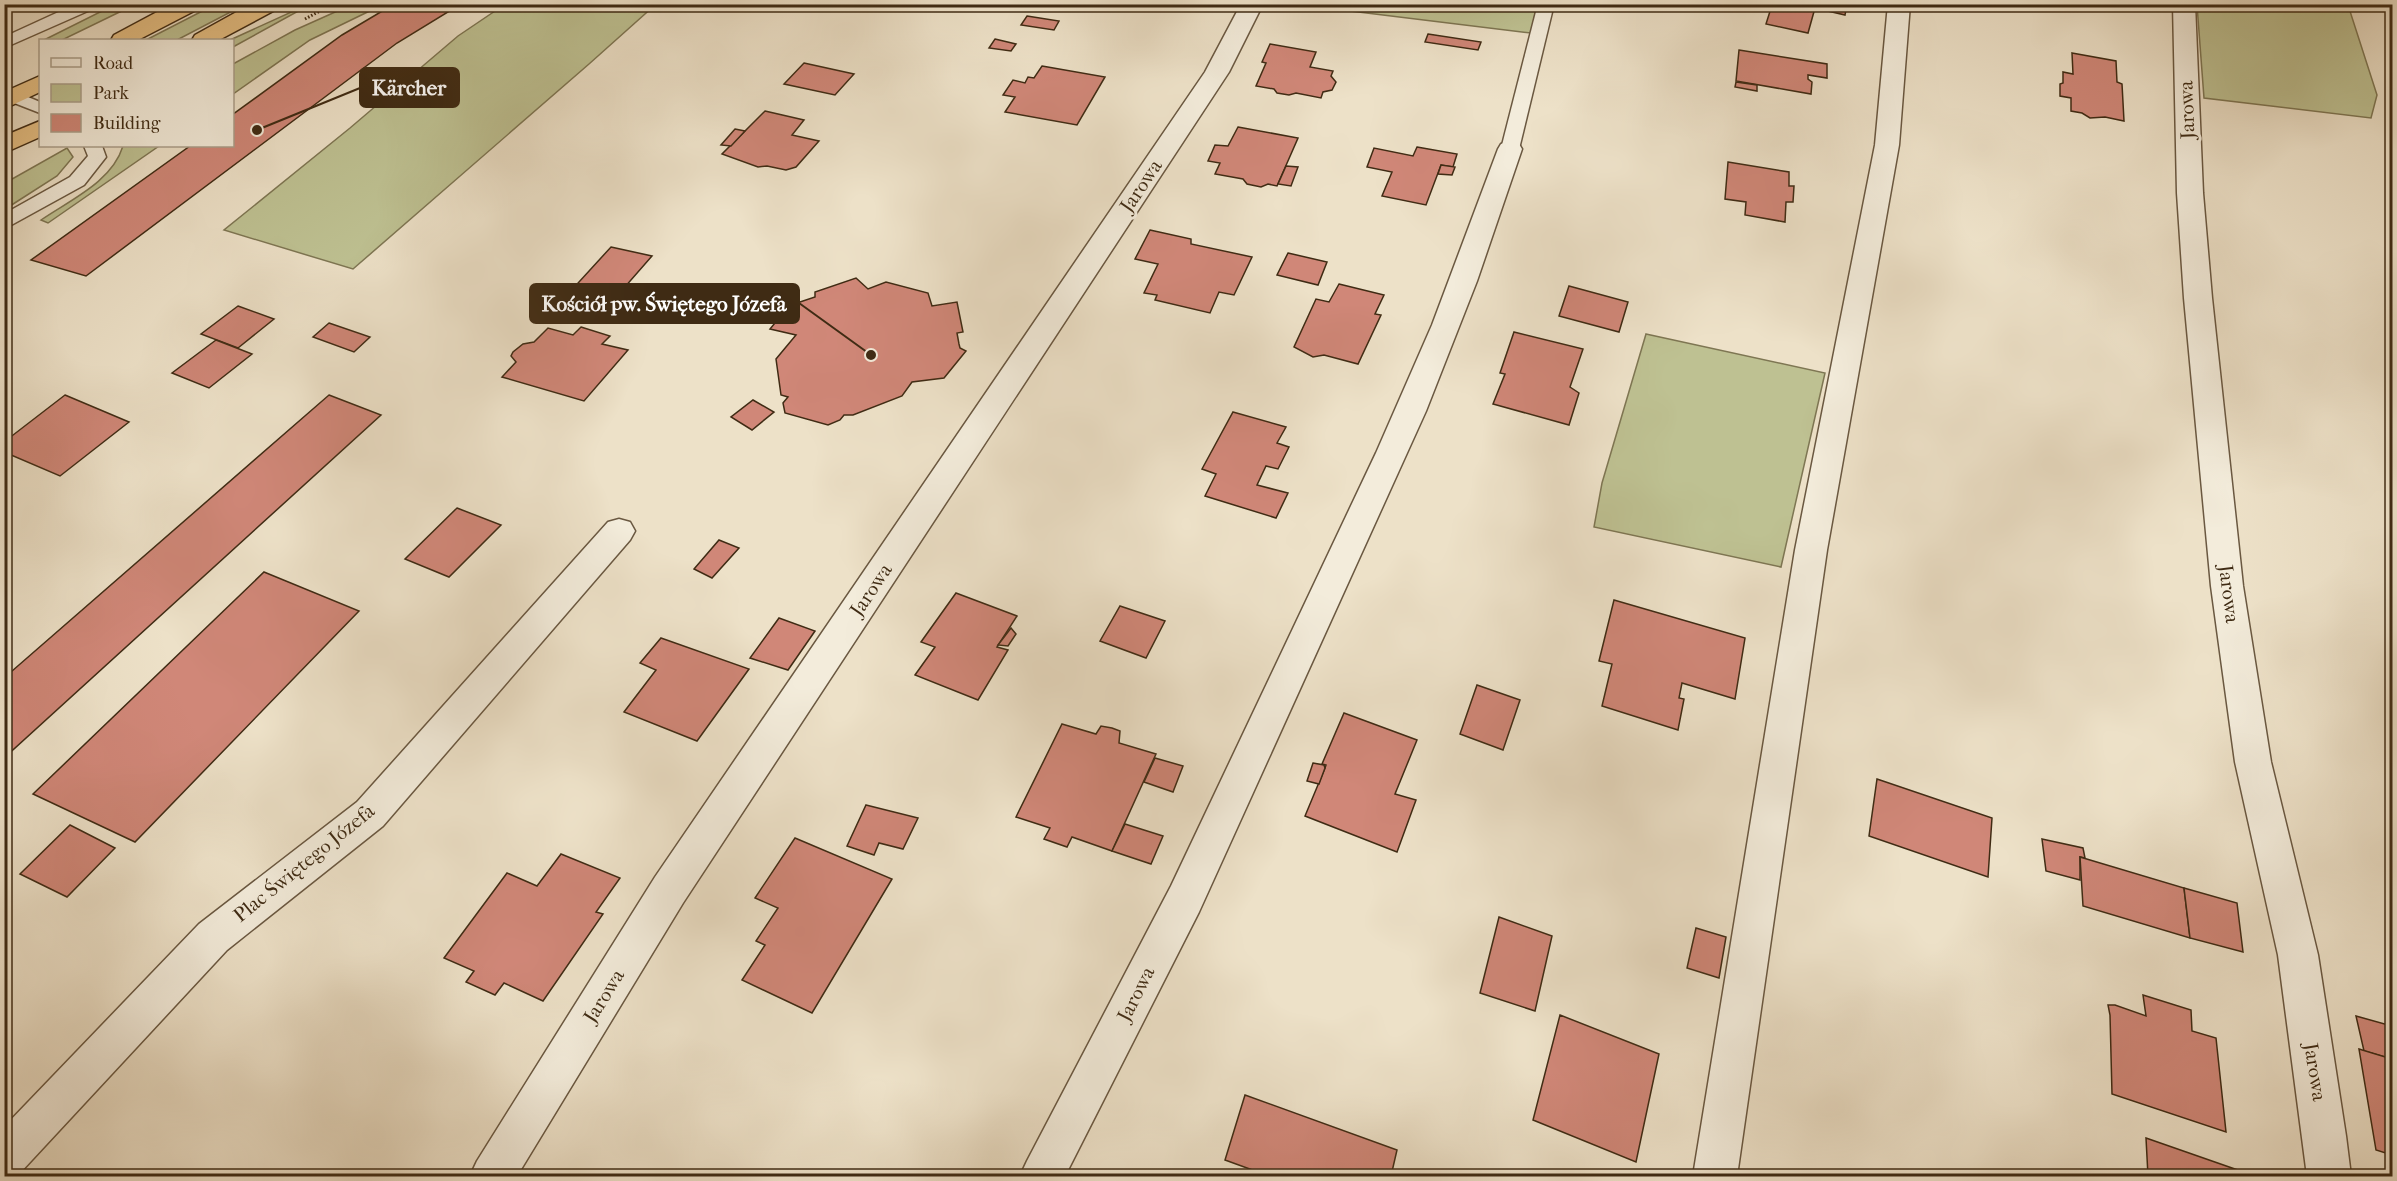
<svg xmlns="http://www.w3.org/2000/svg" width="2397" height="1181" font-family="'IM FELL French Canon',serif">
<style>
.green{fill:#bec192;stroke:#7e7653;stroke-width:1.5}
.building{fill:#d08778;stroke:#3f2b14;stroke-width:1.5}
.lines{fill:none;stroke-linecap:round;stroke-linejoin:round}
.lane-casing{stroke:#6a5841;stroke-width:3}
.street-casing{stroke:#6a5841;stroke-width:3}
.highway-casing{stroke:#3f2b14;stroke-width:3}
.path{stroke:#3f2b14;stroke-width:3;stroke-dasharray:1.5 2;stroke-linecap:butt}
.lane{fill:#f3ecdb;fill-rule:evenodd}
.street{fill:#f3ecdb;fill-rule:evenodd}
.highway{fill:#e6c084;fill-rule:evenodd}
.labels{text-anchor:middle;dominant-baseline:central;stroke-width:6;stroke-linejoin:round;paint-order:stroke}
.street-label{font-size:20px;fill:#3f2b14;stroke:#f3ecdb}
.leader{fill:none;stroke:#3f2b14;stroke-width:2}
.callout-dot{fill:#3f2b14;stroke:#f3ecdb;stroke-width:2}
.callout{fill:#3f2b14;stroke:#3f2b14;stroke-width:2}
.callout-label{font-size:21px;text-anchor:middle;font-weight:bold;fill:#fff}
</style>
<rect width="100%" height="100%" fill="#ede1c8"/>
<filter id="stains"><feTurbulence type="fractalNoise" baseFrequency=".00333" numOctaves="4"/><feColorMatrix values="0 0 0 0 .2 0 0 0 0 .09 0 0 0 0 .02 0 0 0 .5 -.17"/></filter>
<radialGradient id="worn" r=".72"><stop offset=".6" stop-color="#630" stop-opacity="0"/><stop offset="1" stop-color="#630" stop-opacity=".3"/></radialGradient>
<g class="green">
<path d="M116,4L134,5L62,40H44Z"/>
<path d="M353,4L382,5L310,40L233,94V64L295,30Z"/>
<path d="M214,5H244L177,40H146Z"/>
<path d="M504,5H655L589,64L353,269L224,230L350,128L458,36Z"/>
<path d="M1301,5H1537L1531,33Z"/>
<path d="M2197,5H2348L2377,95L2371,118L2204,98Z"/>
<path d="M300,8L302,9L233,47L232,40H230Z"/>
<path d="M123,146H159L48,223L41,220C70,200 112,182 123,146Z"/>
<path d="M67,148L73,157L57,176L10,206L5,203V183Z"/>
<path d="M1646,334L1825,373L1781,567L1594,527L1602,483Z"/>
</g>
<g class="building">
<path d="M42,4H72L58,12Z"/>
<path d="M394,4H461L397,43L86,276L31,260L190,146H232V115L342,35Z"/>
<path d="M1768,4H1847L1845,15L1815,8L1808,33L1766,24L1772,5Z"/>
<path d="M1027,16L1059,21L1054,30L1021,25Z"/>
<path d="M1428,34L1481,42L1478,50L1425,42Z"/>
<path d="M995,39L1016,44L1011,51L989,48Z"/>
<path d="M1270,44L1316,52L1310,67L1333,71L1331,76L1336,82L1332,90L1323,92L1321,98L1296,93L1289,95L1277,93L1274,89L1256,86L1266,63L1262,62Z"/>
<path d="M1739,50L1827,64V78L1808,75V79L1812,82L1811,94L1736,81Z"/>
<path d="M2072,53L2116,61L2117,82L2122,84L2124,121L2105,117L2090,118L2082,113L2071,111V98L2060,96V84L2063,83V72L2073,74Z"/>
<path d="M804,63L854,74L835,95L784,84Z"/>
<path d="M1042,66L1105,77L1077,125L1005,112L1015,97L1003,95L1013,80L1025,83L1028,77L1034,78Z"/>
<path d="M1736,82L1757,85V91L1735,87Z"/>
<path d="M765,111L804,120L792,135L819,141L796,167L786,170L767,166L758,167L722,154Z"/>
<path d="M1238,127L1298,138L1277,186L1268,184L1261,187L1247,184L1243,179L1215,174L1220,163L1208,161L1212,152L1215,145L1228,146Z"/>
<path d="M735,129L745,131L731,146L721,145Z"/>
<path d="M1417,147L1457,154L1453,167L1441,165L1426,205L1382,196L1392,172L1367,167L1374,148L1413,156Z"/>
<path d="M1728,162L1789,172V186H1794L1793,202H1786L1785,222L1745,215L1746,202L1725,199Z"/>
<path d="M1441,165L1455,167L1452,175L1438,174Z"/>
<path d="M1286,166L1298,167L1291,186L1278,184Z"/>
<path d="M1150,230L1191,239V244L1252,257L1234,295L1219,292L1210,313L1155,300L1157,295L1144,293L1158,264L1135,259Z"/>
<path d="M611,247L652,256L610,304L568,294Z"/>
<path d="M1288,253L1327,262L1318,285L1277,275Z"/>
<path d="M856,278L868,289L886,282L928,293L932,306L957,302L963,332L957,333L959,344L960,348L966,351L944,378L912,382L902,396L853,415H844L840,420L828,425L785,413L783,403L788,397L781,395L776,359L796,335L770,329L793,301L800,302L815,297V292Z"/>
<path d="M1339,284L1384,295L1375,314L1381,315L1358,364L1324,355L1313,357L1294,347L1316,299L1329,302Z"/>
<path d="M1569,286L1628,302L1619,332L1559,316Z"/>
<path d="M238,306L274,319L238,348L201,334Z"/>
<path d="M329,323L370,337L354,352L313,337Z"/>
<path d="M581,327L610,336L602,344L628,350L584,401L502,377L516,362L511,356L513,352L523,344L534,342L548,328L573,335Z"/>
<path d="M1514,332L1583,349L1570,387L1579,393L1569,425L1493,404L1505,374L1500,373Z"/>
<path d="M216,340L252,354L209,388L172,373Z"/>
<path d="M65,395L129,422L60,476L4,452V442Z"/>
<path d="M329,395L381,415L4,758V678Z"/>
<path d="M753,400L774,412L752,430L731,417Z"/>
<path d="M1233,412L1286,427L1277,443L1289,447L1278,469L1266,466L1257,485L1288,493L1276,518L1205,496L1216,474L1202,469Z"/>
<path d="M457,508L501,525L449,577L405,559Z"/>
<path d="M719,540L739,548L712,578L694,569Z"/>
<path d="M264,572L359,611L135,842L33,794Z"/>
<path d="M956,593L1017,616L997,647L1008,650L978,700L915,675L935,647L921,642Z"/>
<path d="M1614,600L1745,638L1735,699L1682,683L1679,698L1684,699L1678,730L1602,706L1612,664L1599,661Z"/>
<path d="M1120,606L1165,621L1146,658L1100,641Z"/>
<path d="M779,618L815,631L788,670L750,658Z"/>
<path d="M1011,628L1016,634L1008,646L998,645Z"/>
<path d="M661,638L749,669L697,741L624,712L656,670L640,663Z"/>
<path d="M1477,685L1520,700L1503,750L1460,734Z"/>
<path d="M1344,713L1417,740L1395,794L1416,800L1397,852L1305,816L1325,768L1326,765L1322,764Z"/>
<path d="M1062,724L1096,734L1101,726L1112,728L1120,731L1119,743L1156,754L1112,851L1072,837L1067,847L1044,839L1050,828L1016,817Z"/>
<path d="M1155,758L1183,766L1173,792L1144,782Z"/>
<path d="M1313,763L1324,765L1325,768L1319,784L1307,781Z"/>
<path d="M1877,779L1992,818L1988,877L1869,836Z"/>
<path d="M866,805L918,818L903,849L879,843L874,855L847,846Z"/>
<path d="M1125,824L1163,836L1151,864L1112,851Z"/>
<path d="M70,825L115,848L67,897L20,874Z"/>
<path d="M795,838L892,879L812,1013L742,980L765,945L756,941L778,908L755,898Z"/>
<path d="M2042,839L2083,848L2085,858L2080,857V880L2046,871Z"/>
<path d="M561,854L620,878L596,912L603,914L543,1001L504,983L495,995L466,982L474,971L444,958L507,873L537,886Z"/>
<path d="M2080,857L2184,888L2190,938L2083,906Z"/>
<path d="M2184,888L2237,903L2243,952L2190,938Z"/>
<path d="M1499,917L1552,936L1535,1011L1480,993Z"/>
<path d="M1696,928L1726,937L1719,978L1687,968Z"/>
<path d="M2143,995L2191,1010L2192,1031L2216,1038L2226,1132L2112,1094L2110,1015L2108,1005H2115L2146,1016Z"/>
<path d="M1560,1015L1659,1054L1636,1162L1533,1120Z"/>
<path d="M2356,1016L2392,1026V1059L2364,1051Z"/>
<path d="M2359,1049L2392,1059V1155L2376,1150Z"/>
<path d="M1245,1095L1397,1150L1391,1176H1269L1225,1160Z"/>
<path d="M2146,1138L2255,1176H2148Z"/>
</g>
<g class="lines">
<defs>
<g id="lane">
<path d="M76,4H99L97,7L4,48V37Z"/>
<path d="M1538,4H1554L1519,149L1516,153H1504L1501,149Z"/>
<path d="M4,87L40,102V113L4,99Z"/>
<path d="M84,146H102L106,157L84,185L4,229V214L70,177L88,156Z"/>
</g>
<g id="street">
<path d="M1241,4H1263L1229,72L683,903L517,1176H470L477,1161L655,877L1205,72Z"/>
<path d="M1888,4H1910L1899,145L1827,550L1737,1176H1693L1795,550L1875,145Z"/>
<path d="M2173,4H2195L2203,193L2212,298L2243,586L2271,762L2318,955L2346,1136L2351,1176H2307L2278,955L2235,762L2211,586L2184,298L2177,193Z"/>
<path d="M1510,141L1519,144L1522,149L1477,281L1426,411L1199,912L1065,1176H1020L1027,1161L1171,886L1376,453L1432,325L1498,149L1501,144Z"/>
<path d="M619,519L630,522L635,531L630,540L383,826L227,950L19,1174L4,1176V1127L199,924L357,802L608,522Z"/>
</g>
<g id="highway">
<path d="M172,4H201L198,9L138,40H111L114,35Z"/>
<path d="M251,4H280L277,9L219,40H192L195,35Z"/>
<path d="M40,76V92L4,109V92Z"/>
<path d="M40,121V137L4,153V136Z"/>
</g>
</defs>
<use href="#lane" class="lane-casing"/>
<use href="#street" class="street-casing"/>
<use href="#highway" class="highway-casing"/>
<path class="path" d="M305,19L333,4"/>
<use href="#lane" class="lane"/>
<use href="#street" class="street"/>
<use href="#highway" class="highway"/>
</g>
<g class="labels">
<g class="street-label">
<text transform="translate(2187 110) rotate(-92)">Jarowa</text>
<text transform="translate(1141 186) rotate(-56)">Jarowa</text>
<text transform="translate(871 590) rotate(-56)">Jarowa</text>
<text transform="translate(2229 594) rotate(83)">Jarowa</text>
<text transform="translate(304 863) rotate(-39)">Plac Świętego Józefa</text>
<text transform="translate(1136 994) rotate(-63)">Jarowa</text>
<text transform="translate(604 996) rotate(-58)">Jarowa</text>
<text transform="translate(2315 1072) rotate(81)">Jarowa</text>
</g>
</g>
<path class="leader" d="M257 130L360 88M871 355L799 303"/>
<g class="callout-dot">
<circle cx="257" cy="130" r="6"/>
<circle cx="871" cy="355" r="6"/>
</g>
<g class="callout">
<rect x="360" y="68" width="99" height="39" rx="6"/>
<rect x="530" y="284" width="269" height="39" rx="6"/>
</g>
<g class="callout-label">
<text x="409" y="95">Kärcher</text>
<text x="664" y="311">Kościół pw. Świętego Józefa</text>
</g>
<rect width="2397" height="1181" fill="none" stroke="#ede1c8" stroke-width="24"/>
<rect x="6" y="6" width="2385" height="1169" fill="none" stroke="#3f2b14" stroke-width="3"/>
<rect x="12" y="12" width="2373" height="1157" fill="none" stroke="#3f2b14" stroke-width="1.5"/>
<rect x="39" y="39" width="195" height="108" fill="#f3ecdb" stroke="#ab9f8b" stroke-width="1.5"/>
<rect x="51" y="58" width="30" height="9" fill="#f3ecdb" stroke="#ab9f8b" stroke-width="1.5"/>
<text x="93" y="69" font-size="18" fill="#3f2b14">Road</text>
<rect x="51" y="84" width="30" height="18" fill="#bec192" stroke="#ab9f8b" stroke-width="1.5"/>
<text x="93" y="99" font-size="18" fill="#3f2b14">Park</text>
<rect x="51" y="114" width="30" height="18" fill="#d08778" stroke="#ab9f8b" stroke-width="1.5"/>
<text x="93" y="129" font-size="18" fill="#3f2b14">Building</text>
<rect width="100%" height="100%" filter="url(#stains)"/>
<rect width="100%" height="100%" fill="url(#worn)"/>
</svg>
